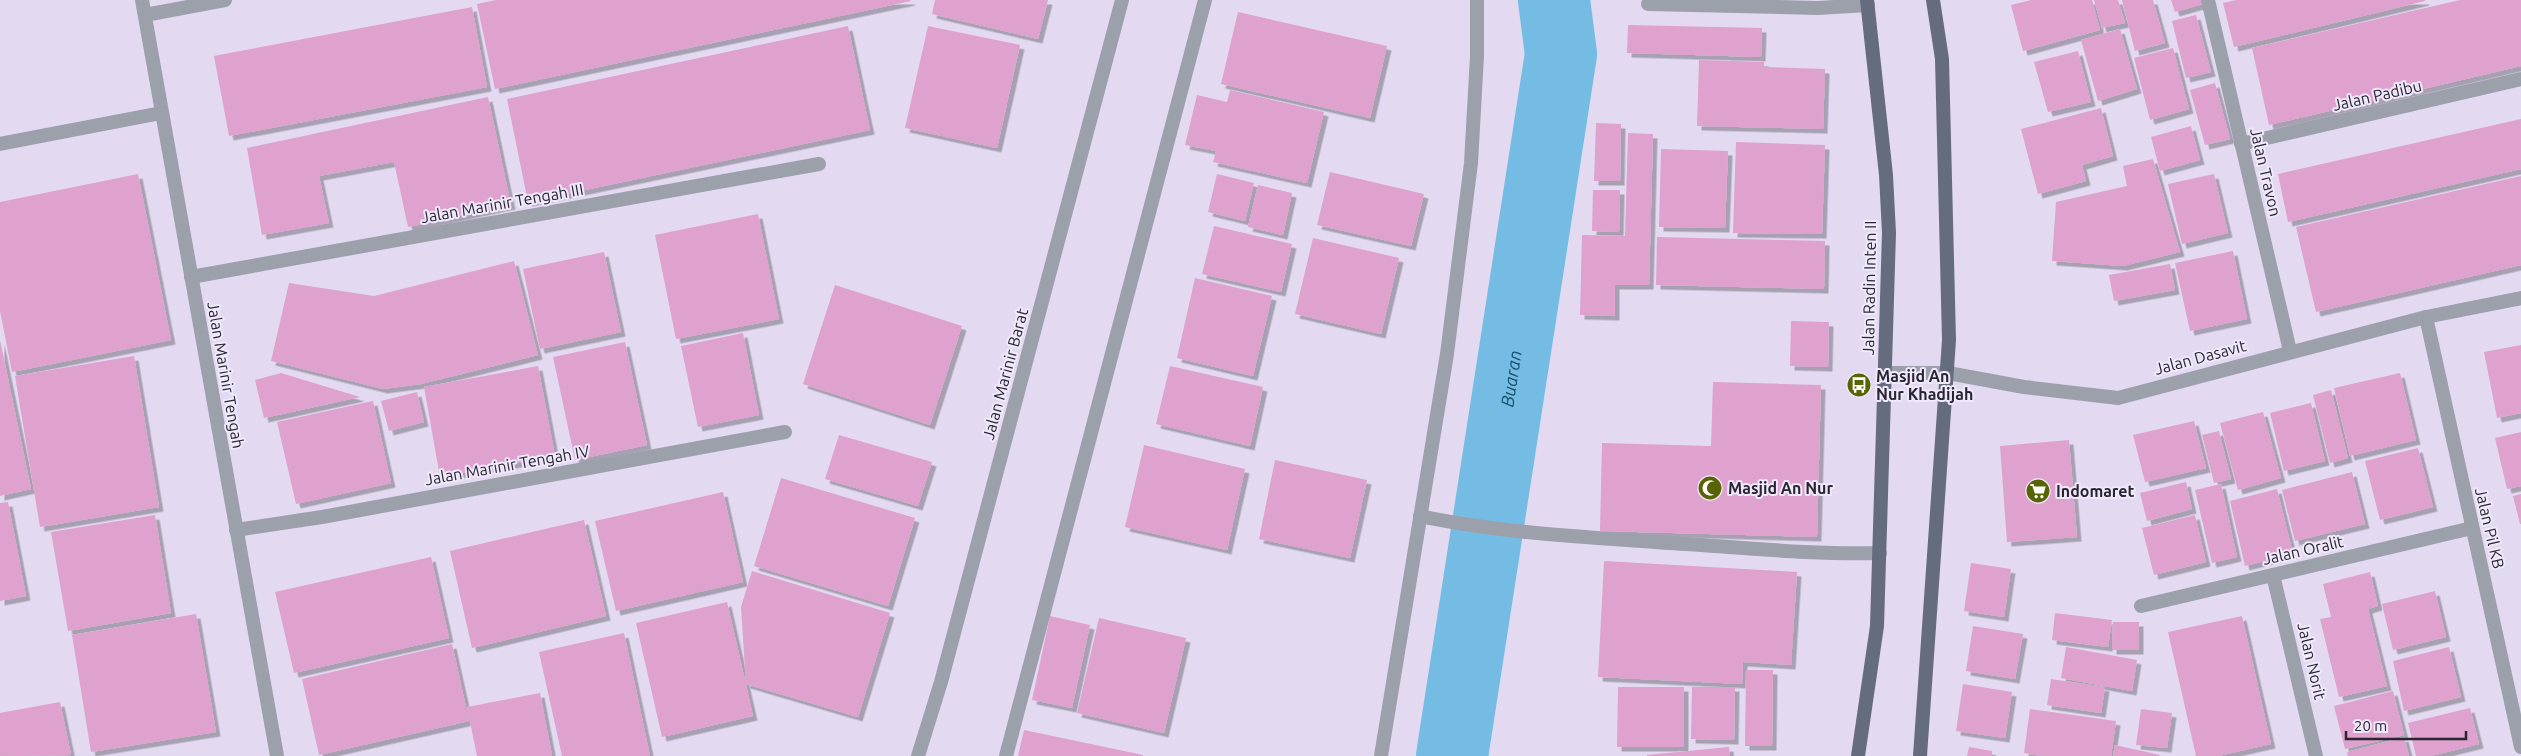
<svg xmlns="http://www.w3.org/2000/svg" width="2521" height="756" font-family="Ubuntu,sans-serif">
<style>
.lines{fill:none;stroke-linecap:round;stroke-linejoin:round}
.river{stroke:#74bce4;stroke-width:72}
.building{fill:#dfa1cd;filter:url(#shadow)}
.service{stroke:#9ca0aa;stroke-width:14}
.minor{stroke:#9ca0aa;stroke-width:14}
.primary{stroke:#656c7d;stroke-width:14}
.labels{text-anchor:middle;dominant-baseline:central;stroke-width:4;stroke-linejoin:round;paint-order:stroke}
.street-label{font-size:16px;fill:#2a262f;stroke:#f0e8fc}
.poi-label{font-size:16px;font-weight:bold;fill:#2a262f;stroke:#f0e8fc;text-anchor:start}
.water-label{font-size:18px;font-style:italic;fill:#17506b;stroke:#f0e8fc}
</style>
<defs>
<filter id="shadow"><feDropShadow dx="4.5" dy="4.5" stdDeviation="0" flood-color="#0004"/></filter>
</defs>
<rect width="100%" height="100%" fill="#e3daf2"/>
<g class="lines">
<path class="river" id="s1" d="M1452,756L1561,54L1554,0"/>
</g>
<g class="building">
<path d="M496,0H910L911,1L495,89L477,4Z"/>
<path d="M935,0H1048L1038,39L932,14Z"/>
<path d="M2031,0H2092L2100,30L2023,51L2011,5Z"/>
<path d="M2094,0H2118L2125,23L2102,28Z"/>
<path d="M2122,0H2153L2165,43L2135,51Z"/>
<path d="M2171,0H2202L2203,4L2175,12Z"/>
<path d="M2236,0H2425V1L2234,47L2223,3Z"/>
<path d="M2460,0H2521V66L2269,125L2252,48Z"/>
<path d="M472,7L487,87L229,136L214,56Z"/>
<path d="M1238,12L1387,46L1370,118L1221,84Z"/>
<path d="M2196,15L2211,72L2186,78L2172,21Z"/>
<path d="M1628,25L1762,28L1761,57L1627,53Z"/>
<path d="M848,26L870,130L528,202L507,99Z"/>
<path d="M928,26L1020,45L997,148L905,128Z"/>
<path d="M2120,29L2137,89L2098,101L2081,40Z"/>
<path d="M2173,48L2189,109L2150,120L2134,58Z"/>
<path d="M2078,51L2091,102L2048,112L2034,62Z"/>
<path d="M1699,60L1764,62V67L1825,69L1823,129L1697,126Z"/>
<path d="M2215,83L2230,139L2205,145L2190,90Z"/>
<path d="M1230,90L1324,112L1307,183L1213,162L1216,151L1185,145L1197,95L1227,102Z"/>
<path d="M488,97L511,205L408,227L394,162L319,176L329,223L262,235L247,148Z"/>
<path d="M2101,108L2113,156L2082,165L2086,181L2038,194L2021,129Z"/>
<path d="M2521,119V169L2288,222L2278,174Z"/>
<path d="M1596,123L1621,124L1620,181H1594Z"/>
<path d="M2191,126L2200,160L2160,171L2151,137Z"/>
<path d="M1628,133L1653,134L1649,285H1615V316L1580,315L1582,235L1625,236Z"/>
<path d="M1736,142L1825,145L1822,234L1733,233Z"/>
<path d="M1661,149L1728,151L1725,228L1659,227Z"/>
<path d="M2153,159L2180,252L2123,266L2052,261L2056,202L2127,186L2123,166Z"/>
<path d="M1330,172L1424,194L1411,246L1317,225Z"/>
<path d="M138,174L171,340L12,372L0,311V202Z"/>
<path d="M1217,174L1254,183L1245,221L1208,212Z"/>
<path d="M2214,174L2228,233L2182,244L2168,184Z"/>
<path d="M2521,176V265L2316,312L2296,227Z"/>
<path d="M1258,185L1292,193L1283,235L1248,227Z"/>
<path d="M1593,190H1620L1619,232L1592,231Z"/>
<path d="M758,214L779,319L676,339L655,235Z"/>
<path d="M1214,226L1292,244L1281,292L1202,274Z"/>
<path d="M1657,237L1825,241L1824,289L1656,285Z"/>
<path d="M1313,238L1399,258L1381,334L1295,314Z"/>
<path d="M2233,251L2247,319L2190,331L2175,263Z"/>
<path d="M604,252L621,332L540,349L523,269Z"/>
<path d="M514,261L538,355L421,384L383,389L271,361L289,283L374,296Z"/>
<path d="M2170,264L2175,290L2114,301L2109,275Z"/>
<path d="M1195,278L1272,296L1253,376L1177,358Z"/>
<path d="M835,285L962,326L930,425L803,384Z"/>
<path d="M1791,321L1829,322L1828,367L1790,366Z"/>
<path d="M743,333L759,415L698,427L681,346Z"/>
<path d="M0,340L31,489L0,496Z"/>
<path d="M625,342L647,445L575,460L553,357Z"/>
<path d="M2521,345V413L2497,418L2484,352Z"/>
<path d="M134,356L159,507L40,527L15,376Z"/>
<path d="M538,366L555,456L440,477L424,387Z"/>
<path d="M1170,366L1263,387L1250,446L1156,424Z"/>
<path d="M281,373L360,397L264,418L255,380Z"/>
<path d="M2400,373L2416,440L2350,456L2334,388Z"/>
<path d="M1713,382L1821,385L1817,537L1600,531L1602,443L1711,446Z"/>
<path d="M2331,390L2348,458L2330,463L2313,395Z"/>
<path d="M417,392L424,422L389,431L381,401Z"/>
<path d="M373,401L391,483L296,504L277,422Z"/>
<path d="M2311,403L2325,461L2284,471L2270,413Z"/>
<path d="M2263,412L2281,478L2238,490L2220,423Z"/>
<path d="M2194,421L2206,468L2145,482L2133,435Z"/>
<path d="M2219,431L2231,479L2214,483L2202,435Z"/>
<path d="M2521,432V486L2507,489L2495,438Z"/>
<path d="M839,435L932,462L918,506L825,479Z"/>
<path d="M2069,440L2077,537L2007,542L2000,446Z"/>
<path d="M1144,445L1245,469L1227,550L1125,527Z"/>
<path d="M2418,448L2433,507L2380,520L2365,461Z"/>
<path d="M1275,460L1367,480L1350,558L1259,539Z"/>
<path d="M2352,472L2365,524L2295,541L2282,490Z"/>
<path d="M781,478L915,518L888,606L754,566Z"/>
<path d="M2186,482L2192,509L2147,521L2140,493Z"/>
<path d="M2221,484L2237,557L2212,563L2195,490Z"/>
<path d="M2277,489L2293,554L2245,566L2230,501Z"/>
<path d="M723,492L743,582L616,611L595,521Z"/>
<path d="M2521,494V524H2520L2513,496Z"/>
<path d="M8,502L26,596L0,601V503Z"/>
<path d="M155,515L171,613L68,631L51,532Z"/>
<path d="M2195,515L2206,562L2154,575L2142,528Z"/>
<path d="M584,520L606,616L472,648L450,551Z"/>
<path d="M431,557L449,638L294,673L275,592Z"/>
<path d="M1604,561L1797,572L1791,665L1743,662L1742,684L1598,677Z"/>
<path d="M1971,563L2011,569L2004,617L1964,611Z"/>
<path d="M752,571L890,613L858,717L746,684L741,607Z"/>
<path d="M2370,572L2378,606L2368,609L2387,686L2339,697L2320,619L2331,617L2323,584Z"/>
<path d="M2435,591L2446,637L2393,650L2382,604Z"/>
<path d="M727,602L753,716L662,737L636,623Z"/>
<path d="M2055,613L2112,620L2108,647L2052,640Z"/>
<path d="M196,614L216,732L91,752L72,635Z"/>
<path d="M1050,616L1090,625L1072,708L1032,700Z"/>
<path d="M2242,616L2271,744L2218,756H2196L2168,632Z"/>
<path d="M1099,618L1186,638L1164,733L1077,713Z"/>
<path d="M2113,622H2139V650H2112Z"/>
<path d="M1973,626L2023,634L2015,679L1966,671Z"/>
<path d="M624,633L650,756H562L539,652Z"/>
<path d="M452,644L469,721L319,755L302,679Z"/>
<path d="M2066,647L2137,660L2132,691L2061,678Z"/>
<path d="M2449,647L2461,697L2404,711L2393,661Z"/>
<path d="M1746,670H1773L1772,746H1745Z"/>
<path d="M2051,679L2105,687L2101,713L2047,705Z"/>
<path d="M1963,684L2012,692L2005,738L1956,731Z"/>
<path d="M1618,687H1684V747H1617Z"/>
<path d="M1692,687H1735L1734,740L1691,739Z"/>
<path d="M2393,691L2404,735L2345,749L2334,706Z"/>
<path d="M540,693L552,756H477L467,707Z"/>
<path d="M60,702L71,755L0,756V713Z"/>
<path d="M2470,708L2479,744L2431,756H2416L2408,723Z"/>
<path d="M2030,709L2116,721L2111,756H2041L2024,753Z"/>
<path d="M2141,709L2172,713L2167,748L2136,745Z"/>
<path d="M1024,730L1143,755V756H1018Z"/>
<path d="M2404,737L2409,756H2348L2347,752Z"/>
<path d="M2115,745L2160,755L2159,756H2113Z"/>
<path d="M1729,747L1730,756H1647V755Z"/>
<path d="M1969,747L1992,751V756H1967Z"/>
</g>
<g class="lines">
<g class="service">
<path d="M1648,4L1818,8L1868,5"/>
<path d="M1420,516C1499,533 1588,537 1669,543C1739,547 1810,555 1880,553"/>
</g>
<g class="minor">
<path d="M142,0L277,756"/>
<path d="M2208,0L2290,351"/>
<path d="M145,15L225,0"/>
<path d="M0,144L161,113"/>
<path d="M2241,144L2521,79"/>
<path d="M191,277L819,164"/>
<path d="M2426,317L2521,747"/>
<path d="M1884,373H1948L2024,387L2118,398L2426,317L2521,298"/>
<path d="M236,530L322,517L785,432"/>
<path d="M2273,575L2316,756"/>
<path d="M2141,606L2472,528"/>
<path d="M918,756L941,682L1122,0"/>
<path d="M1006,756L1205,0"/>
<path d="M1381,756L1447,354L1471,163L1477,56V0"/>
</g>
<g class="primary">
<path d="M1858,756L1877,626L1889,233L1886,175L1867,0"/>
<path d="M1920,756L1949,340L1942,59L1933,0"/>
</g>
</g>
<defs>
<symbol id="bus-disc" viewBox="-11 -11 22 22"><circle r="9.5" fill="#586302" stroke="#f0e8fc"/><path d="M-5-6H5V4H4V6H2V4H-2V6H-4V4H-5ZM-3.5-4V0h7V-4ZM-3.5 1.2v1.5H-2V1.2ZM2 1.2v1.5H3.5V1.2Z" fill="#fff"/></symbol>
<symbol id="mosque-disc" viewBox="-11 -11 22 22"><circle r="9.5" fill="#586302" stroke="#f0e8fc"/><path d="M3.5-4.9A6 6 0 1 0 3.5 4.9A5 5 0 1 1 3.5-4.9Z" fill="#fff"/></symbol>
<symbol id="supermarket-disc" viewBox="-11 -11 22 22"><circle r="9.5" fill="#586302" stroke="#f0e8fc"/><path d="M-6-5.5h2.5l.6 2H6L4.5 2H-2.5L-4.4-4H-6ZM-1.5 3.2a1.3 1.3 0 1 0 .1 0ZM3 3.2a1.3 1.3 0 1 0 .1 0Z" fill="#fff"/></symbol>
</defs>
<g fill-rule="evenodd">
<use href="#bus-disc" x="1845" y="371" width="28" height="28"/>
<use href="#mosque-disc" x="1696" y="474" width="28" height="28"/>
<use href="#supermarket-disc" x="2024" y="477" width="28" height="28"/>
</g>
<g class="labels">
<g class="street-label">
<text transform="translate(2377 95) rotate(-13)">Jalan Padibu</text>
<text transform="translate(2266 172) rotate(77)">Jalan Travon</text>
<text transform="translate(502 203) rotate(-10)">Jalan Marinir Tengah III</text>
<text transform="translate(1869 288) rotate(-89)">Jalan Radin Inten II</text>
<text transform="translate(2200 357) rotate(-15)">Jalan Dasavit</text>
<text transform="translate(1005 374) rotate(-75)">Jalan Marinir Barat</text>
<text transform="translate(226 375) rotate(80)">Jalan Marinir Tengah</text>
<text transform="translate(507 465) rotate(-10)">Jalan Marinir Tengah IV</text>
<text transform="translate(2490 528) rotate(77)">Jalan Pil KB</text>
<text transform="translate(2303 550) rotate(-13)">Jalan Oralit</text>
<text transform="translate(2312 661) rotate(77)">Jalan Norit</text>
</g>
<g class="poi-label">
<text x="1876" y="376">Masjid An<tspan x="1876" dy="18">Nur Khadijah</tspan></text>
<text x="1728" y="488">Masjid An Nur</text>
<text x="2056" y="491">Indomaret</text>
</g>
<g class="water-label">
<text stroke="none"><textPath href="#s1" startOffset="382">Buaran</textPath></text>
</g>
</g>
<path d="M2346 731v8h120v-8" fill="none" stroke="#2a262f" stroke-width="2.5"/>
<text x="2354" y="731" font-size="15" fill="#2a262f" stroke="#f0e8fc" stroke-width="4" paint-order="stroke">20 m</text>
</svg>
